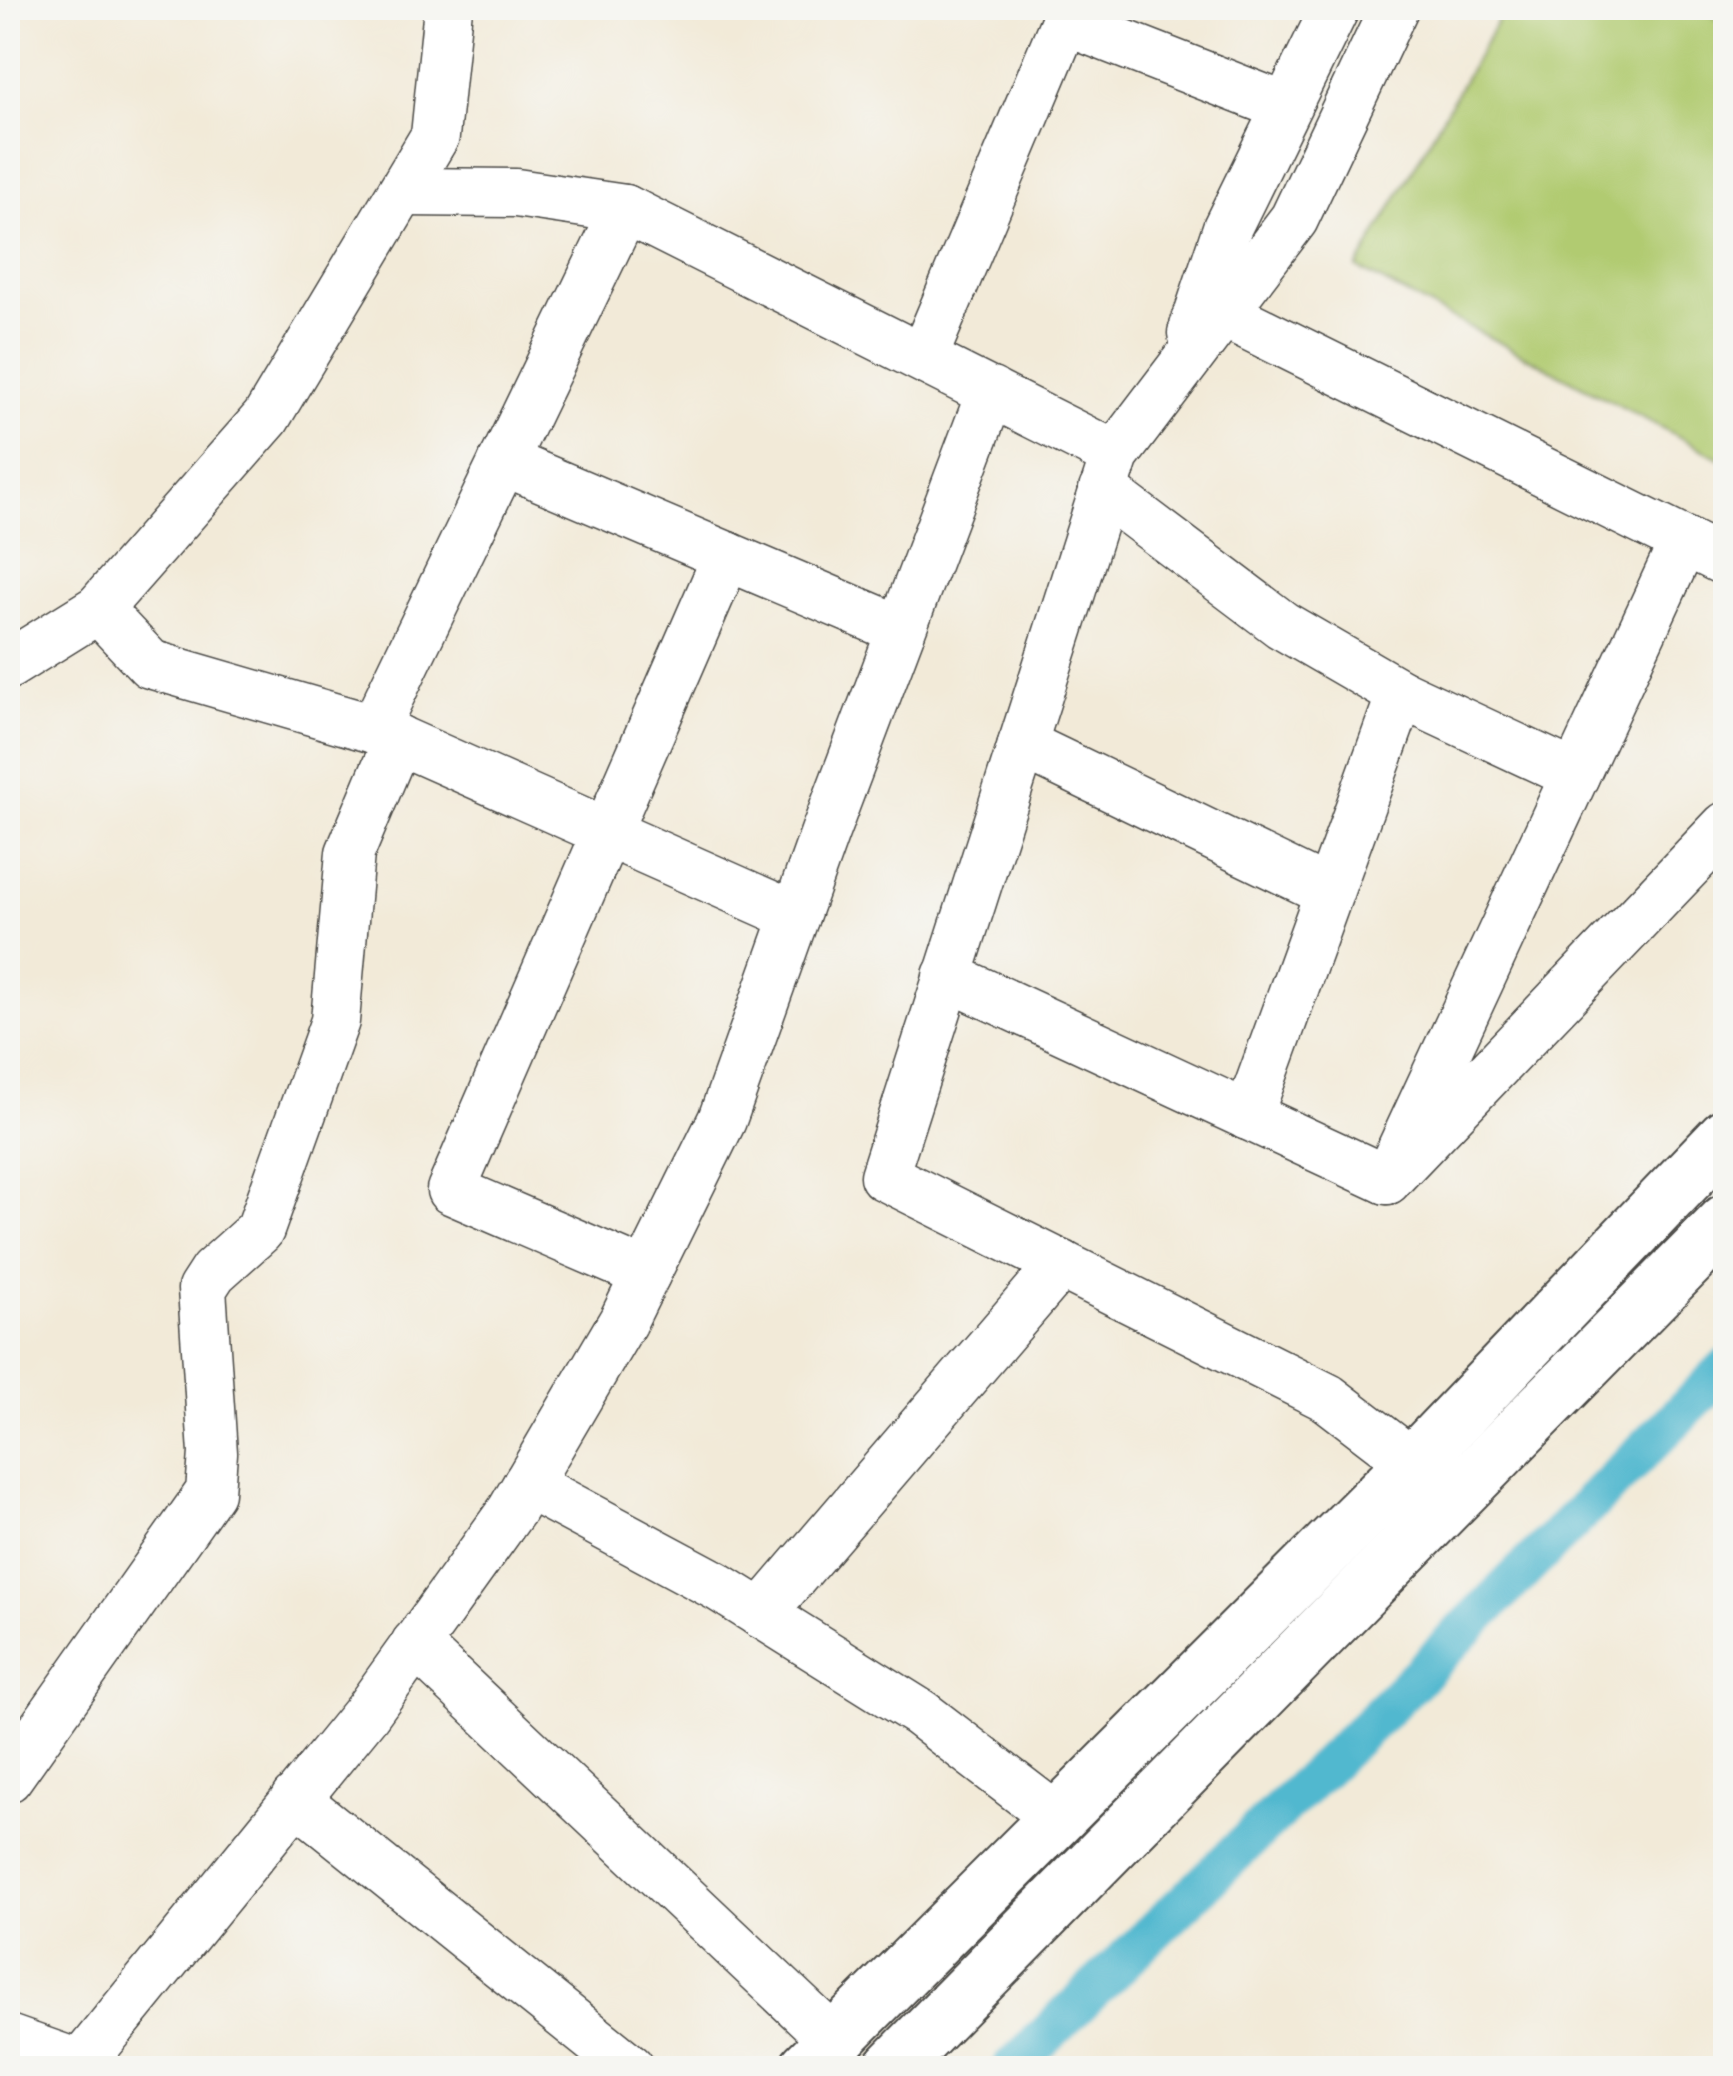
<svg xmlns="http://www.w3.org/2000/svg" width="1733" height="2076" font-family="'Gochi Hand',sans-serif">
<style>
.green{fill:#b1cb71;stroke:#6e7b4e;stroke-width:2.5}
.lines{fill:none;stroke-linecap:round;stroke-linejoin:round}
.canal{stroke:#51b8cf;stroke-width:40}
.minor-casing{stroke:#494845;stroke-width:51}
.major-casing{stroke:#494845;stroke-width:59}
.minor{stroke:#fff;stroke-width:48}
.major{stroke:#fff;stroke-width:55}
</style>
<rect width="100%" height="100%" fill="#f6f6f2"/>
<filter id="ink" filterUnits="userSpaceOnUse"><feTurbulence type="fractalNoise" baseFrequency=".01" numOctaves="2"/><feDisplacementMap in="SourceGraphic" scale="20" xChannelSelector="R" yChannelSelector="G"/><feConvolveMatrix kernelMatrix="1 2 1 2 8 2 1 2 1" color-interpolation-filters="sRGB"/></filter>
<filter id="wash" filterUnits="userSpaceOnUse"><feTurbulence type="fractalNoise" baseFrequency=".0048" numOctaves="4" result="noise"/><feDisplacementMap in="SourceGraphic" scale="40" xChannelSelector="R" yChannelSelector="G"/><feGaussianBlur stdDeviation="2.25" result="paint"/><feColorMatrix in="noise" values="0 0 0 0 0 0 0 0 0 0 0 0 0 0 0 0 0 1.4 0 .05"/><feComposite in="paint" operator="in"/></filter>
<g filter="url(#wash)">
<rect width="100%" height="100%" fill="#f2ead8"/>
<path class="green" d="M1505,8H1702L1725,24V461L1357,268Z"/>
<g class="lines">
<path class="canal" d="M1012,2068L1385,1709L1726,1368"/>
</g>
</g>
<g filter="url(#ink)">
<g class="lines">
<defs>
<g id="minor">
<path d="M1394,8L1294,219L1115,455L884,1176L1328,1398L1413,1463"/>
<path d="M403,192L516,193L625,209L1115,455"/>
<path d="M625,209L374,729L795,916"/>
<path d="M1223,313L1726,562"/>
<path d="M1192,333L1227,228L1335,8"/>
<path d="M923,358L1065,21L1285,107"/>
<path d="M503,461L901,630"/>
<path d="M1103,490L1282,625L1401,694L1575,775"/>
<path d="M1684,541L1387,1180L1726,826"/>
<path d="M98,609L150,664L374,729"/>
<path d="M8,665L98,609L266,418L435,136L448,8"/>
<path d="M1022,744L1329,892"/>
<path d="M947,976L1387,1180"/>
<path d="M1248,1116L1401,694"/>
<path d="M646,1274L451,1190L727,556"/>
<path d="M527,1484L717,1586L920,1713L1057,1818"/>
<path d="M761,1614L1061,1264"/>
<path d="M415,1644L835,2041"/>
<path d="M8,1778L210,1492L213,1453L202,1289L213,1272L260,1230L335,1021L350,853L398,739"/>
<path d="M295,1799L630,2068"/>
<path d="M8,2039L90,2068"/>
<path d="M80,2065L367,1712L512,1510L623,1321L722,1120L825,832L991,392"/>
</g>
<g id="major">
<path d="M807,2068L1413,1463L1726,1136"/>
<path d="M892,2068L1726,1222"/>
</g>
</defs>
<use href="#minor" class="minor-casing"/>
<use href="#major" class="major-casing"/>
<use href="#minor" class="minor"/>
<use href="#major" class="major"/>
</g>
</g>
<rect width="1733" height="2076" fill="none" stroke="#f6f6f2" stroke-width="40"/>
</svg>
